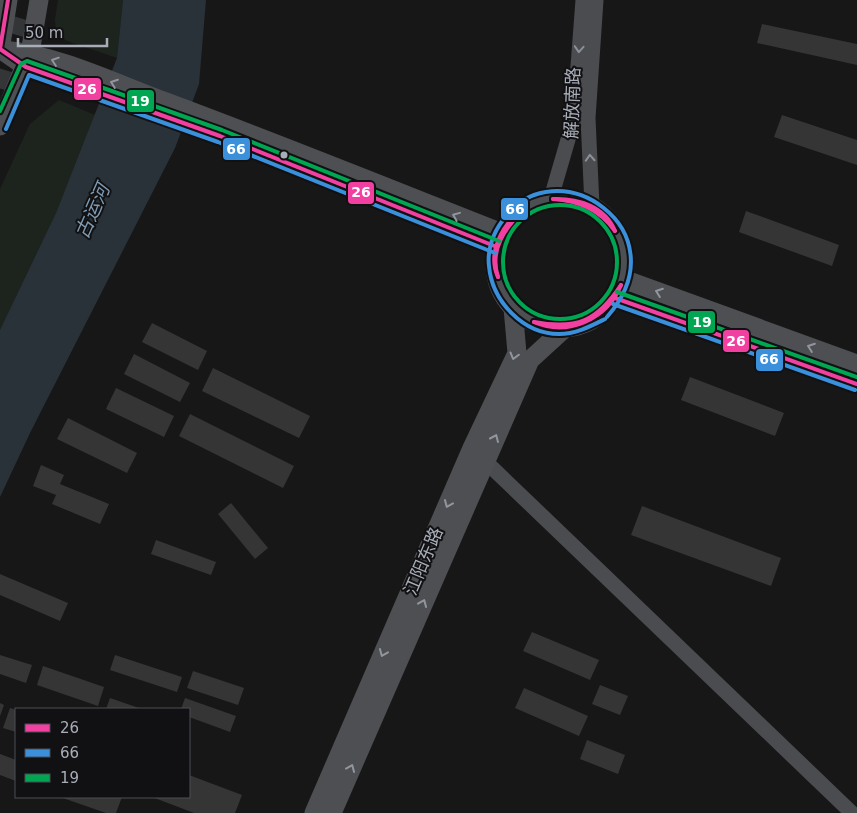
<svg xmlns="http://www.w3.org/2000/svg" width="857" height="813" font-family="'DejaVu Sans','Noto Sans SC',sans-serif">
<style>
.green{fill:#1d241e}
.water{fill:#2a3239}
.building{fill:#353536}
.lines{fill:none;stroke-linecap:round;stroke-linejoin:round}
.major-tunnel{stroke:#343537;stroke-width:19;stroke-dasharray:19 9;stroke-linecap:butt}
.minor{stroke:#4b4c50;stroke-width:15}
.major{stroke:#4d4f52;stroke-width:19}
.bus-1-casing{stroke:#111113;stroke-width:8}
.bus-2-casing{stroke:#111113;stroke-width:8}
.bus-3-casing{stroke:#111113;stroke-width:8}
.bus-1{stroke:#f240a1;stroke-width:4}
.bus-2{stroke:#3a90db;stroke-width:4}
.bus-3{stroke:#00a651;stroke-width:4}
.oneway{stroke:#8c9099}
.oneway2{stroke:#91969e}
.bus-dot{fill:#a8adb8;stroke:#111113;stroke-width:2}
.labels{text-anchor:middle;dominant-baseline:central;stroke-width:4;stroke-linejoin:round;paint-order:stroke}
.street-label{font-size:18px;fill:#a8adb8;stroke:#111113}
.water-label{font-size:19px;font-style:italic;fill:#7f9bb3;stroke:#111113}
.line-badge{stroke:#111113;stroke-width:2}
.badge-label{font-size:14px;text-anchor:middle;font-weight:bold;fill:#fff}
</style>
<rect width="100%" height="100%" fill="#171717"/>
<g class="green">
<path d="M58,0H123L117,58L67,41L56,33L55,19Z"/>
<path d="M59,100L95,115L56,213L0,330V189L30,124Z"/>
</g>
<path class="water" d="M123,0H206L199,84L175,148L30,433L0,497V330L56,213L117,58Z"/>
<g class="building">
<path d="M762,24L857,44V65L757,43Z"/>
<path d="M782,115L857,140V165L774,137Z"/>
<path d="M746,211L839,245L832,266L739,232Z"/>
<path d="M152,323L207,351L198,370L142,342Z"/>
<path d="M134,354L190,383L180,402L124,374Z"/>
<path d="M213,368L310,416L299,438L202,391Z"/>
<path d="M690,377L784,413L775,436L681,400Z"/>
<path d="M116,388L174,416L164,437L106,409Z"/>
<path d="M190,414L294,466L283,488L179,436Z"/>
<path d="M68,418L137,453L127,473L57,439Z"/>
<path d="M41,465L64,475L60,484L109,504L100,524L52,504L56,495L33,486Z"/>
<path d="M231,503L268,548L255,559L218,514Z"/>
<path d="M642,506L781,558L771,586L631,535Z"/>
<path d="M156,540L216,562L211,575L151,554Z"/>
<path d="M0,574L68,603L60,621L0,595Z"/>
<path d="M532,632L599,660L590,680L523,651Z"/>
<path d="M0,655L32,665L26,683L0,674Z"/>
<path d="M115,655L182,677L177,692L110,670Z"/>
<path d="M43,666L104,687L98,706L37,685Z"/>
<path d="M193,671L244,688L238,705L187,688Z"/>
<path d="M600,685L628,696L620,715L592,704Z"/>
<path d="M524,688L588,716L579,736L515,708Z"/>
<path d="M110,698L142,709H106Z"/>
<path d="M185,698L236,716L230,732L189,717V709H181Z"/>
<path d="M0,703L4,705L0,716Z"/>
<path d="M10,708L16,710V732L3,728Z"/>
<path d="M587,740L625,755L618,774L580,759Z"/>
<path d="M0,754L16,760V781L0,775Z"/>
<path d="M189,775L242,795L235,813H194L152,797H189Z"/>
<path d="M60,797H122L116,813H106Z"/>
</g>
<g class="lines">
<path class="major-tunnel" d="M2,89L23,19"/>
<g class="minor">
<path d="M551,198L574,119L583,0"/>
<path d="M592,206L588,118L596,0"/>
<path d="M485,461L852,813"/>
</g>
<g class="major">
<path d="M0,49L26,67L220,136L497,247"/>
<path d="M0,50L8,0"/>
<path d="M4,50C60,56 114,83 166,102C279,144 390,189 502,233"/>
<path d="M0,126L30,53L39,0"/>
<circle cx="560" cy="263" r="65"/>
<path d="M623,279L857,364"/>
<path d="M615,298L857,384"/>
<path d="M314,813L472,448L517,353L513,308"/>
<path d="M332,813L530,360L565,328"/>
</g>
<defs>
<g id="bus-1">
<path d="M8,0L0,49L26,67L220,136L497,247"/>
<path d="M553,199C579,201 599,209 615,231"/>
<path d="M553,199C577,198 605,206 615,231"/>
<path d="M498,277C487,253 502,224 523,210"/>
<path d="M498,277C489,250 505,228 523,210"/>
<path d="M615,298L857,384"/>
<path d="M534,322C577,330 597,321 621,285"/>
<path d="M534,322C568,337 607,319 621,285"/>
</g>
<g id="bus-2">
<path d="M6,129L29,75L218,142L495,253"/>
<path d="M613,304L855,390"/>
<path d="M605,319C591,326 576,334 559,334C523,334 492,301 489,266C487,250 493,233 503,220C555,145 684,230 607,317"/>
</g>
<g id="bus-3">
<path d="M0,111L21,64L27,61L222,130L499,241"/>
<circle cx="560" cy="262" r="57"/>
<path d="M617,292L857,377"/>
</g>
</defs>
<use href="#bus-1" class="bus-1-casing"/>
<use href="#bus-2" class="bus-2-casing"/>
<use href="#bus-3" class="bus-3-casing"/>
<use href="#bus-1" class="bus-1"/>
<use href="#bus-2" class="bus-2"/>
<use href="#bus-3" class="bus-3"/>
</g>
<defs><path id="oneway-chevron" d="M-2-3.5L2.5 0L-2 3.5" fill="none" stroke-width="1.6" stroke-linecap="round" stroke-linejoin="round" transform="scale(1.25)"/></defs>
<g class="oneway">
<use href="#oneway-chevron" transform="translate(579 49) rotate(94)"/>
<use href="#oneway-chevron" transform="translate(590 158) rotate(-93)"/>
</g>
<g class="oneway2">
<use href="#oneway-chevron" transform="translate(55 61) rotate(-161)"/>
<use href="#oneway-chevron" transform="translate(114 83) rotate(-160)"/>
<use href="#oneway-chevron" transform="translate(456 216) rotate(-158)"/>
<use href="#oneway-chevron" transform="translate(659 292) rotate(-160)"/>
<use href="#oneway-chevron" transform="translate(811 347) rotate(-160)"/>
<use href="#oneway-chevron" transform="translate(514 356) rotate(105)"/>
<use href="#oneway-chevron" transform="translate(495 438) rotate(-66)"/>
<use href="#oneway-chevron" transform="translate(448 504) rotate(113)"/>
<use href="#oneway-chevron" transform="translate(423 603) rotate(-67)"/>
<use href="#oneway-chevron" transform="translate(383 653) rotate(113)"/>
<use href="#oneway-chevron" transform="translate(351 768) rotate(-67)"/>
</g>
<circle class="bus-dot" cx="284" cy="155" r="4.5"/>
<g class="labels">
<g class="street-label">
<text transform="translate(572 103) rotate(-88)">解放南路</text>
<text transform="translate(423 561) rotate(-67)">江阳东路</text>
</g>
<g class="water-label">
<text transform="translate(92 211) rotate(-66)">古运河</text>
</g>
</g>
<g class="line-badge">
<rect x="73" y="77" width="29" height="24" rx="5" fill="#f240a1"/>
<rect x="126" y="89" width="29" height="24" rx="5" fill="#00a651"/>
<rect x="222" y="137" width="29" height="24" rx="5" fill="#3a90db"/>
<rect x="347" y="181" width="28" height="24" rx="5" fill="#f240a1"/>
<rect x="500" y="197" width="29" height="24" rx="5" fill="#3a90db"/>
<rect x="687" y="310" width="29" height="24" rx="5" fill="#00a651"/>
<rect x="722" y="329" width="28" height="24" rx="5" fill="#f240a1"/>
<rect x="755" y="348" width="29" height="24" rx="5" fill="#3a90db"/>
</g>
<g class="badge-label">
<text x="87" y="94">26</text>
<text x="140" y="106">19</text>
<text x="236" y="154">66</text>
<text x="361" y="197">26</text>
<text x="515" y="214">66</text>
<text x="702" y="327">19</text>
<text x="736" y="346">26</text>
<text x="769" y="364">66</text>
</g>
<rect x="15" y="708" width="175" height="90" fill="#111113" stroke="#4d4f55"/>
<rect x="25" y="724" width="25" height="8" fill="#f240a1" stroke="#4d4f55"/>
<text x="60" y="733" font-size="15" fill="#a8adb8">26</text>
<rect x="25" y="749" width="25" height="8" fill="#3a90db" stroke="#4d4f55"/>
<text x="60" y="758" font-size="15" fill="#a8adb8">66</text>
<rect x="25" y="774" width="25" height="8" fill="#00a651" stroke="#4d4f55"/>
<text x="60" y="783" font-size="15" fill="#a8adb8">19</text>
<path d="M18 38v8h89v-8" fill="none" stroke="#a8adb8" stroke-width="2.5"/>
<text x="25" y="38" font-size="15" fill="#a8adb8" stroke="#111113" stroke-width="4" paint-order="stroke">50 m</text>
</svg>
